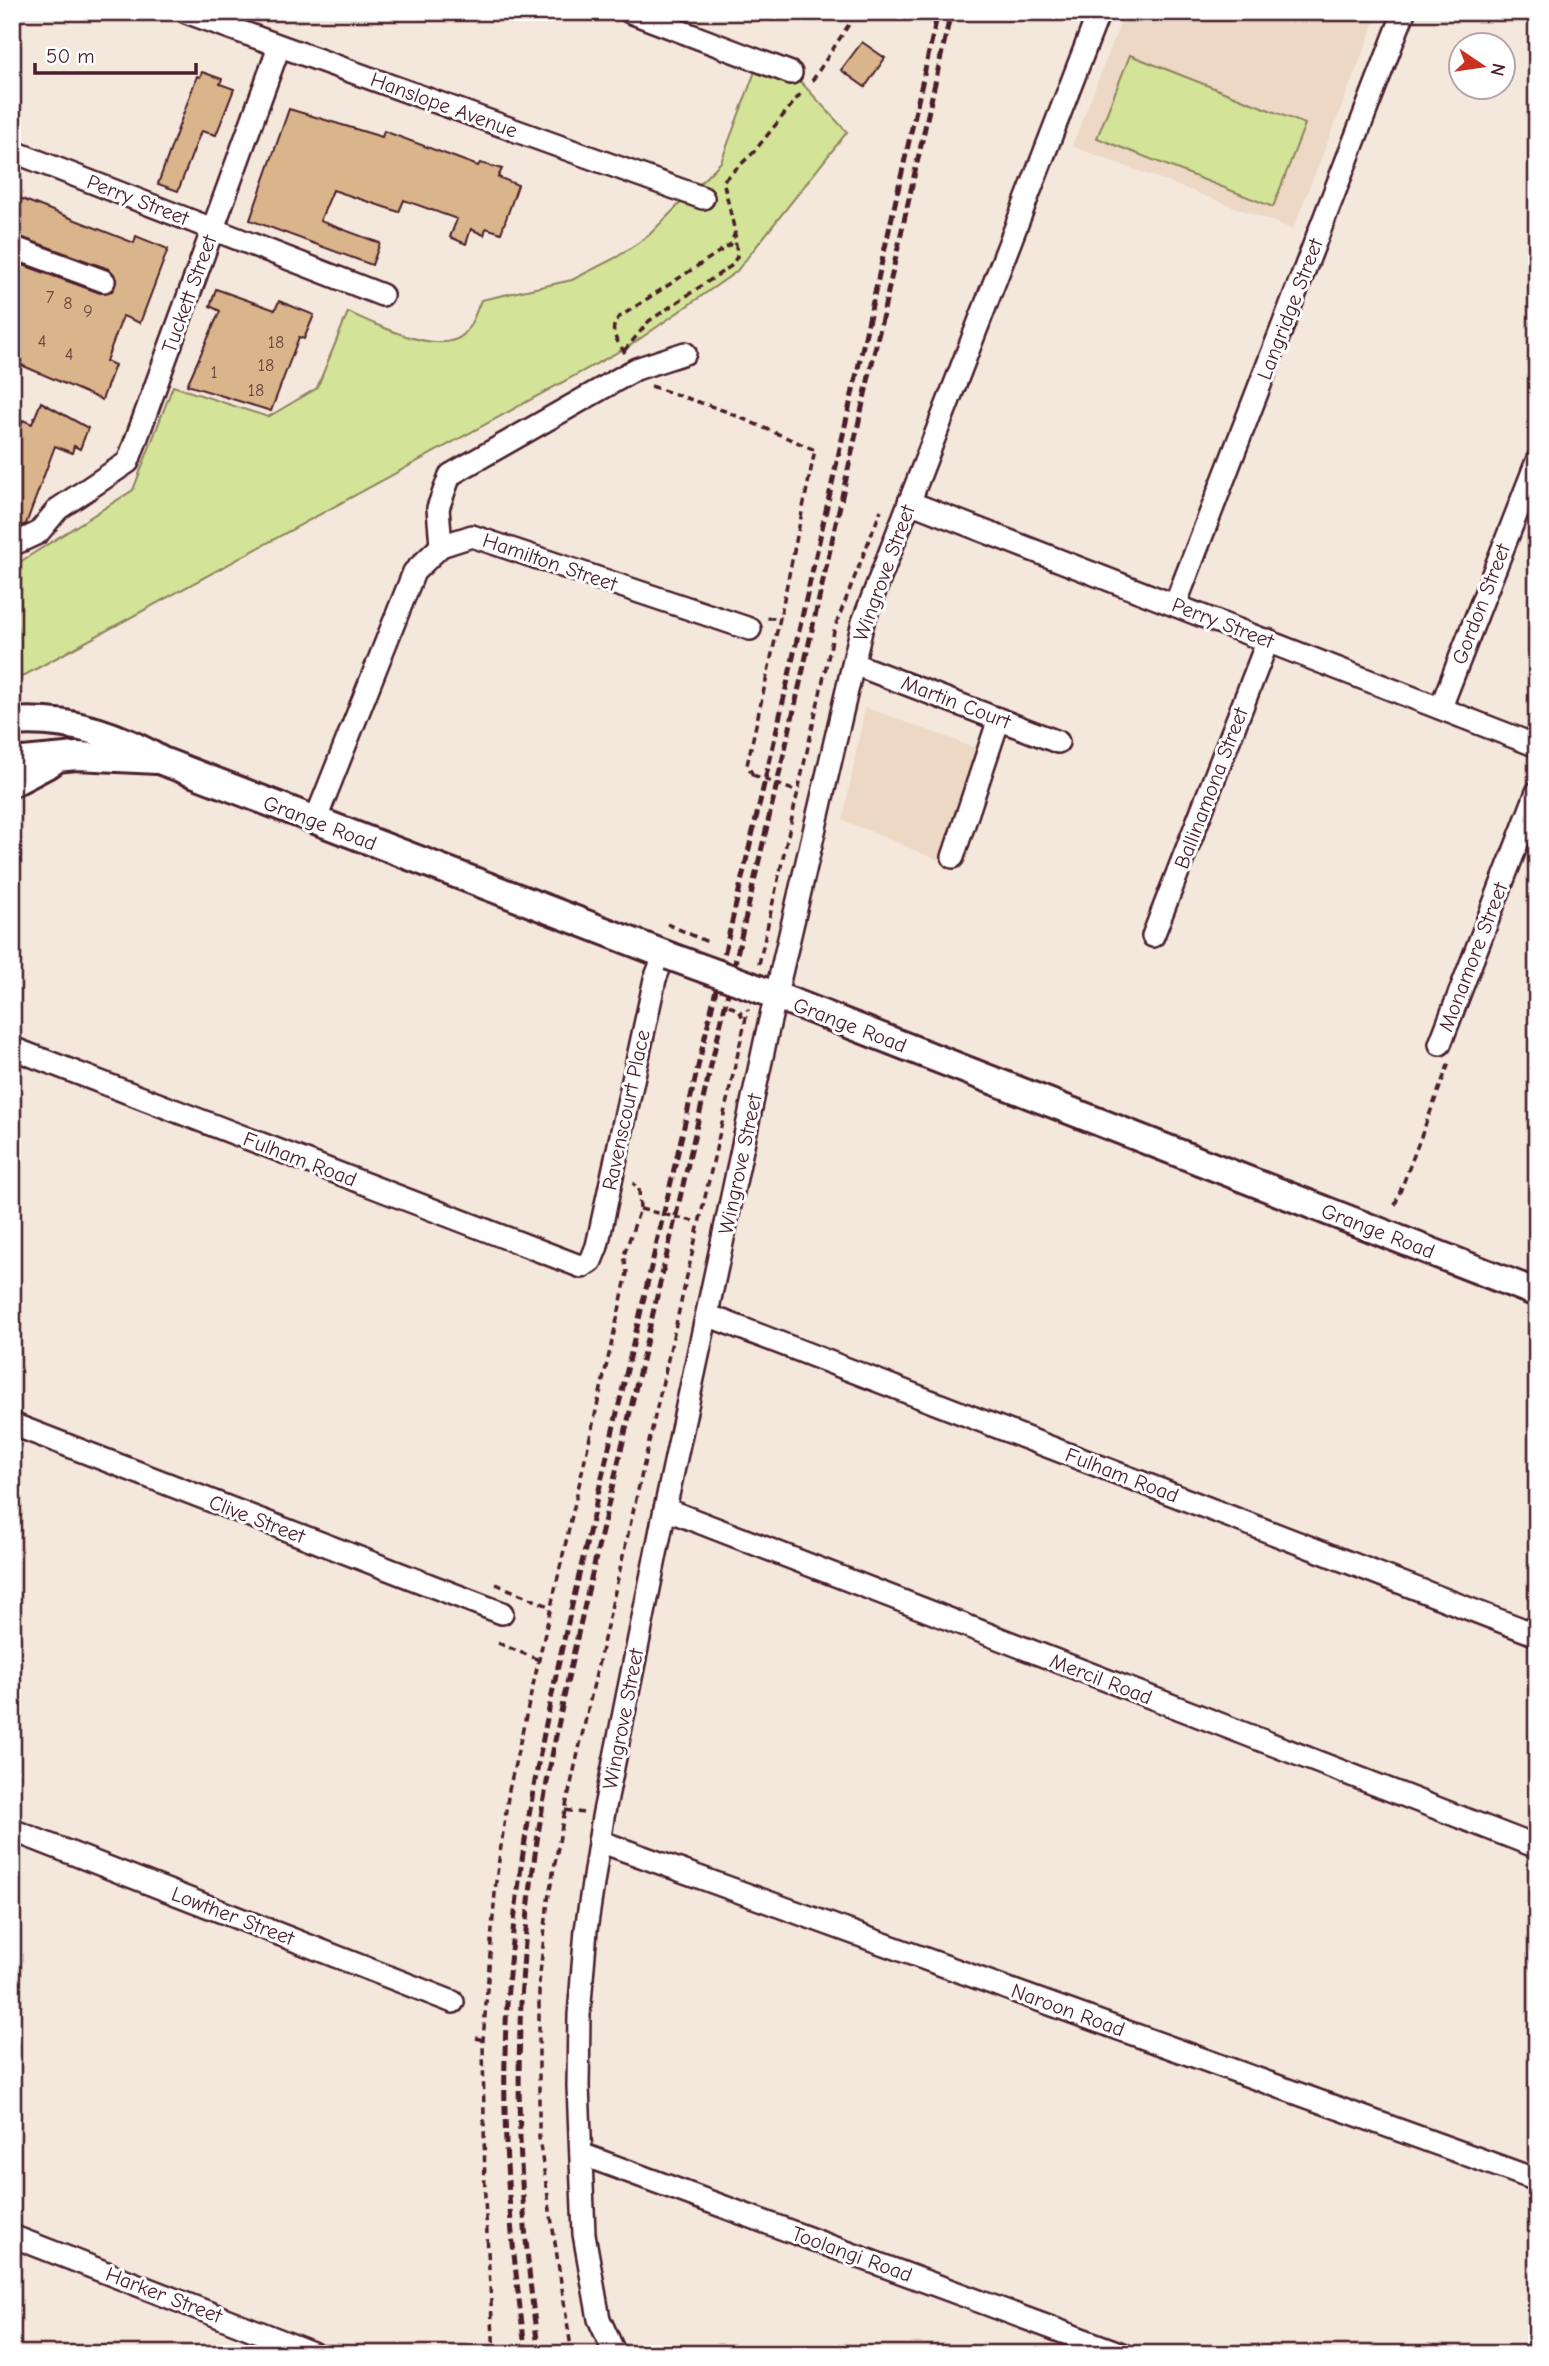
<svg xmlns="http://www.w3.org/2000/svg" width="1549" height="2366" font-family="'Comic Neue',sans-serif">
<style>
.built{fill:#ecd8c4}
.green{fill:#d3e397;stroke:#8e8161;stroke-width:2}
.building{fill:#dab48b;stroke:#4a1f2b;stroke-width:2}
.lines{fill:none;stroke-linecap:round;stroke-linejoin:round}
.minor-casing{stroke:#4a1f2b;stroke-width:26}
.major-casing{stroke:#4a1f2b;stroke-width:32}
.path{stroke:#4a1f2b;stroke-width:3.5;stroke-dasharray:7 5;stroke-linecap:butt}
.minor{stroke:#fff;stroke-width:21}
.major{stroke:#fff;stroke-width:26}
.rail{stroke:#4a1f2b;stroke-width:5;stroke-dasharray:10 5;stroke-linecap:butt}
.major-bridge-casing{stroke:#4a1f2b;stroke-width:32;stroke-linecap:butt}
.path-bridge{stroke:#4a1f2b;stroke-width:3.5;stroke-dasharray:7 5;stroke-linecap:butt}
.major-bridge{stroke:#fff;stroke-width:26}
.labels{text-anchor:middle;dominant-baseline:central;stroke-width:6;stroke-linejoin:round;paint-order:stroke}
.number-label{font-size:18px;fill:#6e4443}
.street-label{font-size:21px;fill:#4a1f2b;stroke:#fff}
</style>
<rect width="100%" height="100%" fill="#f4e8dc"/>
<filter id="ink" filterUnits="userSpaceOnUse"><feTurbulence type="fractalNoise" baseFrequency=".0143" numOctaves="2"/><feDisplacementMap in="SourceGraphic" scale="14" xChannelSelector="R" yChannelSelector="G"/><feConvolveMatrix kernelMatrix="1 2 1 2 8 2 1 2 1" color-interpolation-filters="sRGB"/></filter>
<g filter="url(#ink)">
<g class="built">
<path d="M1125,12H1379L1293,229L1072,146Z"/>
<path d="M865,707L984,751L948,864L843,820Z"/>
</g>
<g class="green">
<path d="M1130,55L1305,124L1273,207L1097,138Z"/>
<path d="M757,66L801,82L847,132L736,272L631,345L12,682V567L133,490L173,386L268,417L317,388L348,312C373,323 439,357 463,335C472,327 476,311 481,300L572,280L617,257L648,236L721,162Z"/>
</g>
<g class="building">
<path d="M862,42L885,58L865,87L841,70Z"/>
<path d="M202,72L222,79L220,84L234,89L216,135L201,131L178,191L158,184L197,76L200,77Z"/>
<path d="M289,109L382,137L384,131L478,166L480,163L502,169L498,177L518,185L501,233L486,228L484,235L471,229L466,244L450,237L457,219L404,200L399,212L333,190L320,221L380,243L372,265L250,220Z"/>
<path d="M12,195L134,243L136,236L168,249L140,323L123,316L106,361L115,365L102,400L12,361V261L100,293L112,291L117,279L109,269L12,234Z"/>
<path d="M216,289L275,310L279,301L314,315L304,339L299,337L271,411L187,385L220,311L210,306Z"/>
<path d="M41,402L88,428L80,449L74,446L72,453L55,446L26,524L12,530V439L16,440L23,420L32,424Z"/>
</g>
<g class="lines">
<defs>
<g id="minor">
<path d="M186,12L703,198"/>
<path d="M630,12L791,73"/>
<path d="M12,151L382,295"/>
<path d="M12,247L104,281"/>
<path d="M909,502L1537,746"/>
<path d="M12,545L38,533L58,509L128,462L279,47"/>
<path d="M441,546L438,508L450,475L636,369L685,353"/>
<path d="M1175,605L1404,12"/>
<path d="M854,664L1058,742"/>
<path d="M1441,707L1537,461"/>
<path d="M315,821L414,572L441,546L472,536L750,629"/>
<path d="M953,857L999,719"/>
<path d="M1153,936L1268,640"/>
<path d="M1440,1044L1537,792"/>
<path d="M12,1048L582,1267L591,1261L597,1246L655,979L665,954"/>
<path d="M707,1315L1537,1635"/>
<path d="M12,1424L502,1613"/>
<path d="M665,1509L1537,1847"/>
<path d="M12,1830L453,2002"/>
<path d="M599,1841L1537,2180"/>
<path d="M581,2154L1122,2354"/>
<path d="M12,2236L315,2354"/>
<path d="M615,2354L599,2319L584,2234L578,2086L579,2015L586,1930L603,1817L665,1509L767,1033L863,622L1099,12"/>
</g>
<g id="major">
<path d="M12,722C66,718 116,733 162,761L669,956"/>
<path d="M12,762L77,756L157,760"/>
<path d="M12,783L52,762"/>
<path d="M746,984L1537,1293"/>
</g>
</defs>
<use href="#minor" class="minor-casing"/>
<use href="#major" class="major-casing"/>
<g class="path">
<path d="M812,81L857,12"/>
<path d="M724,180L753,153L802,92"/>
<path d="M624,351L649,321L731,266L737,257L735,234"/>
<path d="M625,353C617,340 608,332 618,318L731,244L735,232L723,180"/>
<path d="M651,386L725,411L815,450L780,618"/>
<path d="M753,775L747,765L780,618H766"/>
<path d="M759,964L835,627L881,510"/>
<path d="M1395,1205L1449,1063"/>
<path d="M496,1584L551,1607"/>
<path d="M498,1643L539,1660"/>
<path d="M565,1810L583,1813"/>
<path d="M476,2038L483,2040"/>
<path d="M687,2348L688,2354"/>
<path d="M494,2354L485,2200L483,2040L496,1881L509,1790L618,1315L627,1273L624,1255L640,1209L639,1189L633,1183"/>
<path d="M572,2354L539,2138V1983L548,1900L565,1810L748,1009"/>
</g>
<use href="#minor" class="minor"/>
<use href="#major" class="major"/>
<g class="rail">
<path d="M526,2354C510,2238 500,2121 507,2004C514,1884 536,1766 562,1648L776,733L938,12"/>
<path d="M539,2354C518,2204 512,2053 529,1902C538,1818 556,1734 574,1651L789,732L951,12"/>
</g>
<defs>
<path id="major-bridge" d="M669,956L746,984"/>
</defs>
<use href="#major-bridge" class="major-bridge-casing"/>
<g class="path-bridge">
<path d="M753,775L798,792"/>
<path d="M667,924L710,943"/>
<path d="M729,1005L740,1012L745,1023"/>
<path d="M640,1209L693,1221"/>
</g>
<use href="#major-bridge" class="major-bridge"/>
</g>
</g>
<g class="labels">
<g class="number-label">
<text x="50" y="297">7</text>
<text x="68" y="303">8</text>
<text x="88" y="311">9</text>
<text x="42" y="341">4</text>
<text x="276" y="342">18</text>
<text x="69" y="354">4</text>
<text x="266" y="365">18</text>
<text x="214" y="372">1</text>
<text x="256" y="390">18</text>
</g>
<g class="street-label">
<text transform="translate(444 105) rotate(20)">Hanslope Avenue</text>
<text transform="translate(138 200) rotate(21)">Perry Street</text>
<text transform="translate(189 294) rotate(-70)">Tuckett Street</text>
<text transform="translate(1290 309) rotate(-69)">Langridge Street</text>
<text transform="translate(550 562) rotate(19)">Hamilton Street</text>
<text transform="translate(884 573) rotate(-70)">Wingrove Street</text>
<text transform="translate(1481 604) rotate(-69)">Gordon Street</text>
<text transform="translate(1223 623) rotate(21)">Perry Street</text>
<text transform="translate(956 702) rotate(21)">Martin Court</text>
<text transform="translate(1211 788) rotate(-69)">Ballinamona Street</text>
<text transform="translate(320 823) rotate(21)">Grange Road</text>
<text transform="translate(1473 957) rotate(-69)">Monamore Street</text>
<text transform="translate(850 1025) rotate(21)">Grange Road</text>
<text transform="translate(626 1110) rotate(-78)">Ravenscourt Place</text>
<text transform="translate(300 1159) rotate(21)">Fulham Road</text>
<text transform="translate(740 1164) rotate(-78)">Wingrove Street</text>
<text transform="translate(1378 1231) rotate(21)">Grange Road</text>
<text transform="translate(1122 1475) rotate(21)">Fulham Road</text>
<text transform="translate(257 1519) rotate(21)">Clive Street</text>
<text transform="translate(1101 1679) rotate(21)">Mercil Road</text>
<text transform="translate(623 1719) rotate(-79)">Wingrove Street</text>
<text transform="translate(233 1916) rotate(21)">Lowther Street</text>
<text transform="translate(1068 2010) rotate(20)">Naroon Road</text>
<text transform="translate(852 2254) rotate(20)">Toolangi Road</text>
<text transform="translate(164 2295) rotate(21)">Harker Street</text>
</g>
</g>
<rect width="1549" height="2366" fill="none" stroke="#fff" stroke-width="42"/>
<rect x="21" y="21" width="1507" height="2324" fill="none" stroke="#4a1f2b" stroke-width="2.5" filter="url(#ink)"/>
<g transform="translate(1482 66) rotate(103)"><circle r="33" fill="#ffffff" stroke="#b7a5aa" stroke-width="2"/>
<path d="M0-5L12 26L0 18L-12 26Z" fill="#c8321e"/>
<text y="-10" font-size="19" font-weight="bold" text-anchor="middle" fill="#4a1f2b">N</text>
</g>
<path d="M35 63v10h161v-10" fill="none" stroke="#4a1f2b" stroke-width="3.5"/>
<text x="46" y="63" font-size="21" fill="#4a1f2b" stroke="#ffffff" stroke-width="5" paint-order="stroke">50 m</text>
</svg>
